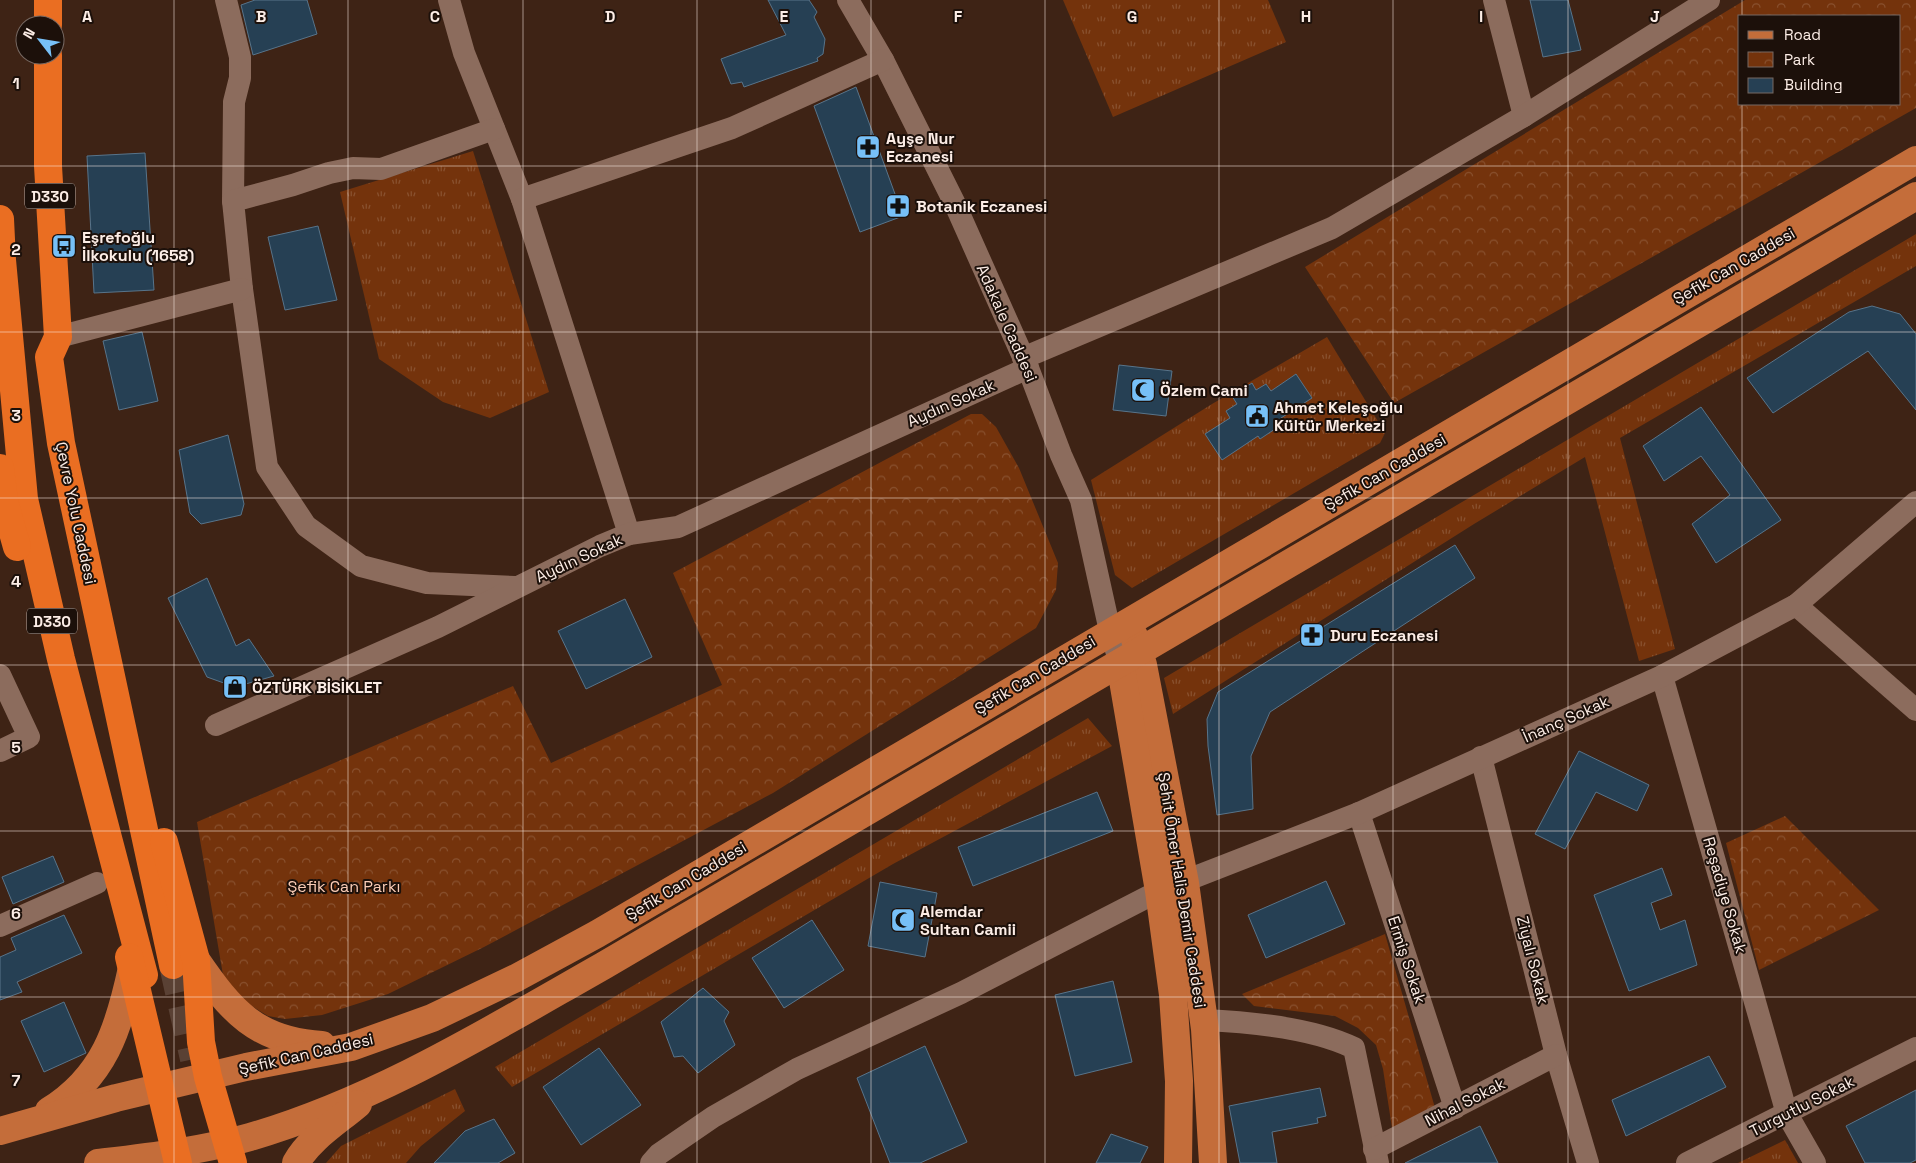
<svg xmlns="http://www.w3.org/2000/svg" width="1916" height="1163" font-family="'Space Grotesk',sans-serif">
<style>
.grass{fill:url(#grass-tufts)}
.park{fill:url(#park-crowns);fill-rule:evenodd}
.building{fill:#264054;stroke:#58748a}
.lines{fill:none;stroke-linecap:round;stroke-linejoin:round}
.highway-tunnel{stroke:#5a4134;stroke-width:28;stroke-dasharray:28 14;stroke-linecap:butt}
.minor{stroke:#8c6c5d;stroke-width:22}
.major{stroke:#c46d3a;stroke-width:28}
.highway{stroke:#ea6e22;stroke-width:28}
.grid{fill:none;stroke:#fcede6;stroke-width:1;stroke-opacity:0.55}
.labels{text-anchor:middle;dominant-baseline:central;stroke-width:4;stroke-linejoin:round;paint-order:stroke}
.shield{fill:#1c100a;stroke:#b9aba4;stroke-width:1}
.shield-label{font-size:15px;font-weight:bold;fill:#fcede6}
.poi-label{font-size:16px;font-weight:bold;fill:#fcede6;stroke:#1c100a;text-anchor:start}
.street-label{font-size:16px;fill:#fcede6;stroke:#1c100a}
.park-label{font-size:16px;fill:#faccb6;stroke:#1c100a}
.grid-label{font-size:16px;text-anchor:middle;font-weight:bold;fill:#fcede6;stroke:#1c100a;stroke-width:4;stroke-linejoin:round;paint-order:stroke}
</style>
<defs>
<pattern id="grass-tufts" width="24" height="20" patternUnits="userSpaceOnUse" patternTransform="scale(1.25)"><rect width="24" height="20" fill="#74330c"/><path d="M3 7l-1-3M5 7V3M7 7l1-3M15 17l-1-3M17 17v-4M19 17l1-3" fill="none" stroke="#89512f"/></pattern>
<pattern id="park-crowns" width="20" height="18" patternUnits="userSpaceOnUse" patternTransform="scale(1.25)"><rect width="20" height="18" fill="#74330c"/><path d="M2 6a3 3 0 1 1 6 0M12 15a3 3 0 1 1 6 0" fill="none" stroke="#89512f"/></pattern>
</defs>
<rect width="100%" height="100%" fill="#3e2315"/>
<g class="grass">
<path d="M1063,0H1268L1286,42L1113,117Z"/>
<path d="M473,151L549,392L490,418L443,402L379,359L340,192Z"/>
<path d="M1916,234V266L1620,438L1675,649L1639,661L1585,457L1474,524L1173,714L1164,678Z"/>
<path d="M1327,337L1385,433L1380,443L1132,588L1115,575L1091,480L1212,404Z"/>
<path d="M1088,718L1112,746L893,864L512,1087L495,1067Z"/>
<path d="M455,1089L465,1111L421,1146L406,1163H326L341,1146Z"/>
<path d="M1785,1140L1798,1163H1738Z"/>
</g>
<g class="park">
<path d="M1745,0H1916V108L1394,403L1305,267ZM1900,16V104H1740V16Z"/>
<path d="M971,414H982L996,427L1019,468L1058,563L1056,590L1036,628L773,793L484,947L388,994L322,1015L285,1019L268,1016L242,1000L223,975L197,822L513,686L551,763L722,685L673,573Z"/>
<path d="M1785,816L1879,910L1759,970L1726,843Z"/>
<path d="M1385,934L1435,1108L1392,1128L1383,1069L1376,1045L1358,1028L1335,1016L1254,1006L1242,994Z"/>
</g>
<g class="building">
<path d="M255,0H307L317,34L253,55L241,5Z"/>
<path d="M768,0H809L817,12L814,17L825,39L823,54L817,58L818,61L744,87L742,82L731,84L721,59L786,35Z"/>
<path d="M1530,0H1568L1581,50L1543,57Z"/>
<path d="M856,87L903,216L860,232L814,106Z"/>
<path d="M145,153L154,290L94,293L87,156Z"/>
<path d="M318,226L337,300L285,310L268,237Z"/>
<path d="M1872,306L1900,314L1916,334V410L1868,351L1773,413L1747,378L1849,312Z"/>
<path d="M142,332L158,401L119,410L103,341Z"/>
<path d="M1119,365L1172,371L1166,416L1113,410Z"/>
<path d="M1296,374L1312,398L1281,418L1284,423L1260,439L1258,436L1222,460L1205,434L1230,418L1226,411L1237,404L1232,396L1252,383L1256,390L1266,384L1271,391Z"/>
<path d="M1701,407L1781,520L1716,563L1692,524L1730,495L1701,456L1664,481L1643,446Z"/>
<path d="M228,435L244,504L241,515L201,524L190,513L179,450Z"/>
<path d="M1455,545L1475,578L1270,712L1251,756L1253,809L1217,815L1208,746L1207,719L1218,692Z"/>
<path d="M207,578L236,646L249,639L274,676L235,687L207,677L168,598Z"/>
<path d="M625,599L652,657L586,689L558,631Z"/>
<path d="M1579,751L1649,785L1637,811L1596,792L1565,849L1535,834Z"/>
<path d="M1097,792L1113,831L973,886L958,847Z"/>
<path d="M53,856L64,882L13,904L2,877Z"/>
<path d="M1662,868L1672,895L1651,903L1660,930L1685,920L1697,965L1629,991L1594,895Z"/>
<path d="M1326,881L1345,924L1266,958L1248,915Z"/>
<path d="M880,882L937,893L925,957L868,946Z"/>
<path d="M64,915L82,953L17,982L22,992L0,1000V957L16,950L11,938Z"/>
<path d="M812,920L844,970L784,1008L752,958Z"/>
<path d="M1113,981L1132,1062L1075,1076L1055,995Z"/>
<path d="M703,988L729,1012L724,1021L735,1045L698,1073L683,1056L674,1057L661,1022Z"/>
<path d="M64,1002L86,1053L44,1072L21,1021Z"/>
<path d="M925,1046L967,1142L920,1163H890L857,1078Z"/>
<path d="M599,1048L641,1105L581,1145L543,1087Z"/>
<path d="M1709,1056L1726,1087L1626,1136L1612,1100Z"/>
<path d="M1320,1088L1326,1116L1317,1118L1318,1123L1272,1132L1277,1163H1240L1229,1106Z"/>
<path d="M1916,1090V1160L1910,1163H1865L1846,1126Z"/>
<path d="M494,1119L515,1153L498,1163H434L465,1131Z"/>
<path d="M1480,1126L1498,1163H1405Z"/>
<path d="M1111,1134L1148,1147L1140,1163H1096Z"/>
</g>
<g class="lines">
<path class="highway-tunnel" d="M173,965L194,1059"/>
<g class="minor">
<path d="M226,0L240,57V78L234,102L233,201"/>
<path d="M449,0L464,53L522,199L629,534"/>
<path d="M848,0L883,60L954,202L1028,368L1061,455L1081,500L1110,631L1120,663"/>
<path d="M1494,0L1524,116"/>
<path d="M494,129L381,169L353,168L329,173L293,185L233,201L242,289L267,467L306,526L361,566L427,583L515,587"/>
<path d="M522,199L732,128L883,60"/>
<path d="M58,337L242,289"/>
<path d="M1023,358L1332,228L1524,116L1709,0"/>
<path d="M1796,605L1916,710"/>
<path d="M0,675L29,737L0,751"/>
<path d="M1662,676L1787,1114L1815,1163"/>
<path d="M216,725L438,627L600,546L629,534L678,527L1028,368"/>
<path d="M1481,757L1556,1055L1588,1163"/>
<path d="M1359,813L1455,1108"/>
<path d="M1185,883L1195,877L1359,813L1662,676L1796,605L1916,502"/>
<path d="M0,926L97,883"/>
<path d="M1204,1020C1249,1022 1313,1028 1354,1048L1378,1163"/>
<path d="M1374,1149L1556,1055"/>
<path d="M651,1163L659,1154L713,1117L797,1069L961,993L1159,891"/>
<path d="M1687,1163L1916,1048"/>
</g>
<g class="major">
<path d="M1134,636L1143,665L1185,883L1205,1029L1213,1163"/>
<path d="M1120,663L1159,891L1173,995L1179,1081L1178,1163"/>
<path d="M196,960C231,1011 256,1041 322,1045"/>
<path d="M49,1111C104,1077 119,1029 132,968"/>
<path d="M0,1131L116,1098L246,1067L351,1047L432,1018L516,978L597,934L1916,160"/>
<path d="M98,1163C148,1157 201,1151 250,1137C377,1100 490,1030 603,966L1916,196"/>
<path d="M296,1163C309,1139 337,1122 358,1104"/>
</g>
<g class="highway">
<path d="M48,0V25"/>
<path d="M48,55V166L58,337L49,357L61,443L173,965"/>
<path d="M0,219L2,260L24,499L61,659L144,975"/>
<path d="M0,468L4,501L17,547"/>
<path d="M164,842L196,960L201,1042L208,1077L233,1163"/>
<path d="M129,957L178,1163"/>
</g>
</g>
<path class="grid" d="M174,0V1163M348,0V1163M523,0V1163M697,0V1163M871,0V1163M1045,0V1163M1219,0V1163M1393,0V1163M1568,0V1163M1742,0V16M1742,104V1163M0,166H1916M0,332H1916M0,498H1916M0,665H1916M0,831H1916M0,997H1916"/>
<defs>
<symbol id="pharmacy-square" viewBox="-11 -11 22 22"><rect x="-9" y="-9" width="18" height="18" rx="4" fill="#77c0f7" stroke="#1c100a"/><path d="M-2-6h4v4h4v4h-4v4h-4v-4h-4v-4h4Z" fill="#111"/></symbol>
<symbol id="bus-square" viewBox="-11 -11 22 22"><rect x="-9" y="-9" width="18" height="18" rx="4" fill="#77c0f7" stroke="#1c100a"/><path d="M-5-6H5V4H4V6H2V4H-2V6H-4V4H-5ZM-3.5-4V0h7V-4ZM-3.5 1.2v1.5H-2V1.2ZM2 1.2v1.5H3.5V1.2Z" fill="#111"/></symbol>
<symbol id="mosque-square" viewBox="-11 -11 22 22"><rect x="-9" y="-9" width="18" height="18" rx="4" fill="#77c0f7" stroke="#1c100a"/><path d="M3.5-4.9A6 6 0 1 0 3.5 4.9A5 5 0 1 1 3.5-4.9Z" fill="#111"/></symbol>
<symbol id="civic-square" viewBox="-11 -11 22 22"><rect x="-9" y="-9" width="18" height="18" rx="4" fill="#77c0f7" stroke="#1c100a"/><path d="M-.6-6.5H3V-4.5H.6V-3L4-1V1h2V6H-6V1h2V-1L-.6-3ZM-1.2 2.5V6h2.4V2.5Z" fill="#111"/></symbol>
<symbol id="shop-square" viewBox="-11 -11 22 22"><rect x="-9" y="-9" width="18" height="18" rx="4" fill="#77c0f7" stroke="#1c100a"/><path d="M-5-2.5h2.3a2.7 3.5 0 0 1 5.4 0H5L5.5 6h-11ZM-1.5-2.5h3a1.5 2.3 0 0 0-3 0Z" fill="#111"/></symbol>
</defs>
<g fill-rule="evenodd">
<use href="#pharmacy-square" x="854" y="133" width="28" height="28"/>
<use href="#pharmacy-square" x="884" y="192" width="28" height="28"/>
<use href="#bus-square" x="50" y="232" width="28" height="28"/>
<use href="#mosque-square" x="1129" y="376" width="28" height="28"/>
<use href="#civic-square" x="1243" y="402" width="28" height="28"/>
<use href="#pharmacy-square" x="1298" y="621" width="28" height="28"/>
<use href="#shop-square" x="221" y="673" width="28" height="28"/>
<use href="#mosque-square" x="889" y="906" width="28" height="28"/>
</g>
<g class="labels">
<g class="shield">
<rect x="25" y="183.5" width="50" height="25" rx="4"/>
<rect x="27" y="608.5" width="50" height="25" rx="4"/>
</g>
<g class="shield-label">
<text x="50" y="196">D330</text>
<text x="52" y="621">D330</text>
</g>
<g class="poi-label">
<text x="886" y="138">Ayşe Nur<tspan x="886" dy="18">Eczanesi</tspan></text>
<text x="916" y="206">Botanik Eczanesi</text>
<text x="82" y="237">Eşrefoğlu<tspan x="82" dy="18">İlkokulu (1658)</tspan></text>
<text x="1160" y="390">Özlem Cami</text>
<text x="1274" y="407">Ahmet Keleşoğlu<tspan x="1274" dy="18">Kültür Merkezi</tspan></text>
<text x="1330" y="635">Duru Eczanesi</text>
<text x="252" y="687">ÖZTÜRK BİSİKLET</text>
<text x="920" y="911">Alemdar<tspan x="920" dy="18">Sultan Camii</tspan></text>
</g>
<g class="street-label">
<text transform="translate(1734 266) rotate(-30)">Şefik Can Caddesi</text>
<text transform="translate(1007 323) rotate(66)">Adakale Caddesi</text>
<text transform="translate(951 403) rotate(-24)">Aydın Sokak</text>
<text transform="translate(1385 472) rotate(-30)">Şefik Can Caddesi</text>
<text transform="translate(76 513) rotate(78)">Çevre Yolu Caddesi</text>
<text transform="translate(579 558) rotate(-25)">Aydın Sokak</text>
<text transform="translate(1035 675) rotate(-31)">Şefik Can Caddesi</text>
<text transform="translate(1566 719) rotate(-24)">İnanç Sokak</text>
<text transform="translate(686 881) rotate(-31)">Şefik Can Caddesi</text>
<text transform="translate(1182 890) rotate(81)">Şehit Ömer Halis Demir Caddesi</text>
<text transform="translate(1725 895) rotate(74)">Reşadiye Sokak</text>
<text transform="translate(1407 960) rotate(72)">Ermiş Sokak</text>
<text transform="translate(1533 960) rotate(76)">Ziyalı Sokak</text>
<text transform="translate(306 1054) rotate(-13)">Şefik Can Caddesi</text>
<text transform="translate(1465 1102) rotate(-27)">Nihal Sokak</text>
<text transform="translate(1802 1106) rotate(-27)">Turgutlu Sokak</text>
</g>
<g class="park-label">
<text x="344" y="886">Şefik Can Parkı</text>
</g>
</g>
<g class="grid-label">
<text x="87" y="22">A</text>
<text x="261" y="22">B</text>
<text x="435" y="22">C</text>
<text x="610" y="22">D</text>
<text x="784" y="22">E</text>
<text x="958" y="22">F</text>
<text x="1132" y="22">G</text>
<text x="1306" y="22">H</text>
<text x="1481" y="22">I</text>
<text x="1655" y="22">J</text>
<text x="16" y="89">1</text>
<text x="16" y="255">2</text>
<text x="16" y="421">3</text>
<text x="16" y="587">4</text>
<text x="16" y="753">5</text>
<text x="16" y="919">6</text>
<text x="16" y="1086">7</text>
</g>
<rect x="1738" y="15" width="162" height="90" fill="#1c100a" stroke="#766862"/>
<rect x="1748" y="31" width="25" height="8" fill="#c46d3a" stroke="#766862"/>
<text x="1784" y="40" font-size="15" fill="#fcede6">Road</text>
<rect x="1748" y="52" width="25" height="15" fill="url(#park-crowns)" stroke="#766862"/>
<text x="1784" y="65" font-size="15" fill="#fcede6">Park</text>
<rect x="1748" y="78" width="25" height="15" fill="#264054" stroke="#766862"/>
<text x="1784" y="90" font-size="15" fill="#fcede6">Building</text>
<g transform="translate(40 40) rotate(301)"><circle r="24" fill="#1c100a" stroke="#766862"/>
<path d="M0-4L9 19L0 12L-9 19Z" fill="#77c0f7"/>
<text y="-8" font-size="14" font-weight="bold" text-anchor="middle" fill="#fcede6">N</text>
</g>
</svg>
